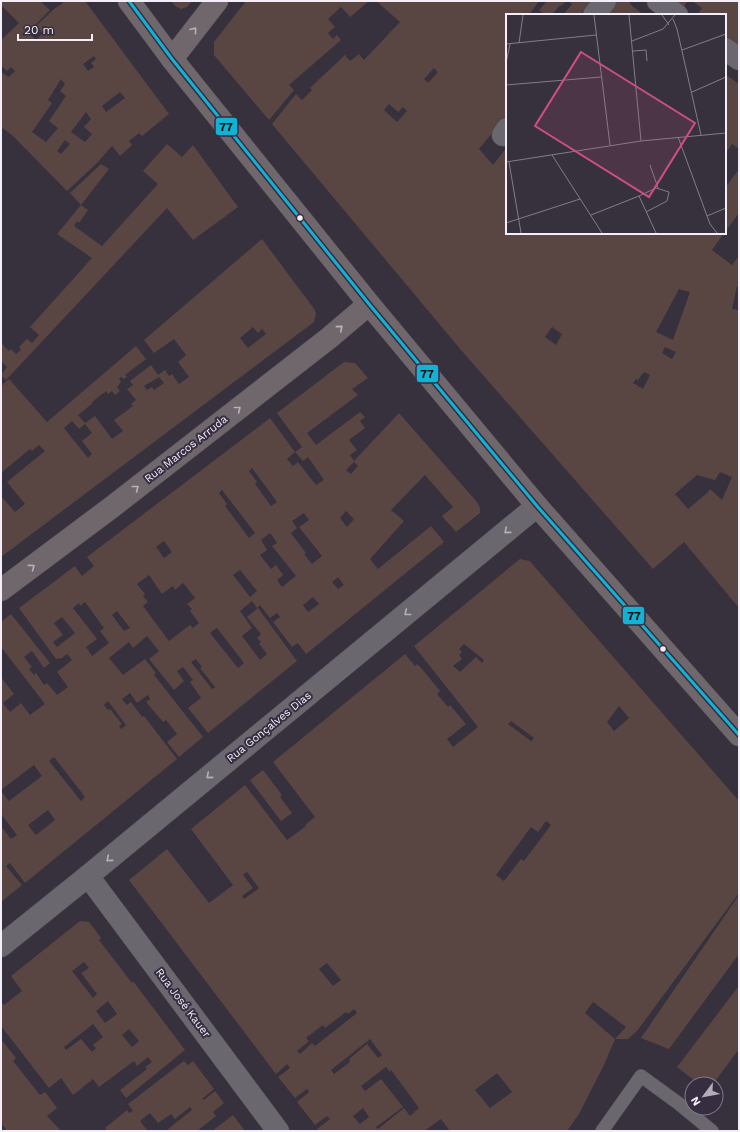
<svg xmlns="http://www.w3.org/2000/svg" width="740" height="1132" font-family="'Work Sans',sans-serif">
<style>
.building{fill:#594643;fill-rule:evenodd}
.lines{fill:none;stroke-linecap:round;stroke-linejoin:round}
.lane-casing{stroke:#514d56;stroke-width:14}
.street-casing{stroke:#514d56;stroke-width:23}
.secondary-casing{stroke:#514d56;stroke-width:23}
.lane{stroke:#6a676e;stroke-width:13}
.street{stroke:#6a676e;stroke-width:22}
.secondary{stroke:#6f676c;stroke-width:22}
.bus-1-casing{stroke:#362d40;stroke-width:6}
.bus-1{stroke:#13b2d5;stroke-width:3}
.oneway{stroke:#b8b1ba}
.oneway2{stroke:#b5b1bb}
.bus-dot{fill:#f3eefa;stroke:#362d40;stroke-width:1.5}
.labels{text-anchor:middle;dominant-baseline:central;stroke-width:4;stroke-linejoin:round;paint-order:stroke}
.street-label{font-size:11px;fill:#f3eefa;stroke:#362d40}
.inset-road{fill:none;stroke:#827d88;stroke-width:1}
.view{fill:#ce4e83;fill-opacity:0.15;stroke:#ce4e83;stroke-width:2}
.inset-edge{fill:none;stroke:#f3eefa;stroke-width:2}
.line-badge{stroke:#362d40;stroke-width:1.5}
.pale-badge-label{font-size:11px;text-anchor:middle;font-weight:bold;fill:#111}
</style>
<rect width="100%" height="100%" fill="#36313c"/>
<g class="building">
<path d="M1,1H40L50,10L28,32L36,40L43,33L36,26L54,9L63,3L62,1H85L169,114L142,136L139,133L129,141L132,145L120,156L112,146L96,164L67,191L12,135L1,127V72L9,77L15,71L11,67L7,71L1,65V38L2,39L19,23L1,5ZM94,56L96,59L91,63L94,67L88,71L83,64ZM61,79L65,84L60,91L66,96L49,121L58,128L46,142L32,132L52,103L48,100ZM120,92L125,98L106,112L102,106ZM86,112L91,119L84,127L92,134L85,142L71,132ZM65,140L70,144L61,154L57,151Z"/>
<path d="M171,1H192L187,7L181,9L175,6Z"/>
<path d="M246,1H369L350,17L341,7L328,19L335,27L328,33L333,39L337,35L341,40L289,85L294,90L269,120L214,55V42Z"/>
<path d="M376,1H539L529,15H507V115L479,149L493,165L507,147V233H724L712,250L732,265L739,256V288L737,286L732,309L739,310V608L684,542L653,569L461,350L272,124L296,94L302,100L312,90L310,88L345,55L350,61L359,54L364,60L400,22ZM434,68L438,72L428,83L424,79ZM389,104L398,112L403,107L407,111L397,122L384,110ZM679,289L690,292L673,340L656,332ZM552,327L562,334L556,345L545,337ZM665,347L676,352L672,359L662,353ZM644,372L650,375L643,389L633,383L636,379L638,380ZM720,472L732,477L722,500L710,489L707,493L688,509L675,494L697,475L715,480Z"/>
<path d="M547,1H566L561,6L560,5L552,15H545L539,10Z"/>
<path d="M568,1H591L580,15H563L572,4Z"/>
<path d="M612,1H629L632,6L644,15H602Z"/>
<path d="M675,1H688L683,7Z"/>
<path d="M692,1H739V47L725,37V15H697L702,8Z"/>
<path d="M725,74L739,84V149L732,144L725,154Z"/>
<path d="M167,144L182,157L193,145L238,207L193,240L167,208L6,380L1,375L7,367L1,361V343L9,351L11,349L16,354L21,350L19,347L27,339L32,343L39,335L30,327L92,258L57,234L81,205L88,210L79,223L77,221L74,226L102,246L158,184L143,171Z"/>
<path d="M101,164L109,169L81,205L70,193Z"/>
<path d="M739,169V213L725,232V188Z"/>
<path d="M262,239L315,310L316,314L314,322L1,557V496L15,512L25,504L7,482L45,451L39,445L32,451L30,449L1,473V386L9,379L47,422L136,346L146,359L125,375L127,377L124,379L121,377L119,379L121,382L117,387L120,391L115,395L112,391L108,394L106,391L92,402L93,403L78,415L85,423L95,416L112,439L123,431L114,420L133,406L131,404L136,400L127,389L133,385L130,381L151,365L158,375L165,370L169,376L172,374L179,384L189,377L178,362L186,355L174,339L154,353L144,340ZM253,327L258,333L262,329L266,334L248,348L240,338ZM159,377L164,383L154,390L152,387L147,390L144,386ZM72,421L79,429L85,424L92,433L82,441L92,454L88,458L64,428Z"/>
<path d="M344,362L355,363L368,378L352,389L358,395L307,433L316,445L360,412L365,417L360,421L365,428L349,440L357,450L350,455L354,461L399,413L477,502L480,508V513L456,532L442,516L453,507L425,475L391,510L404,521L370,559L378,569L431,526L444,542L306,654L298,643L292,647L273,622L280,617L277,613L270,618L260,605L257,608L252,601L240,611L252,628L242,636L260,660L267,654L259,644L261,642L257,638L261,634L247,617L258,608L297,661L208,733L188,708L201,698L190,682L193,680L183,667L177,671L184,681L174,690L149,659L159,651L147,636L133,648L129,642L109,658L123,675L145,659L156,673L154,675L203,737L179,757L167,742L177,734L166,720L163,722L146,702L150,699L148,695L137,703L130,693L122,699L127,705L131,702L142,717L144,716L177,759L25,883L10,863L6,866L22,885L1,902V826L11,839L17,835L1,814L3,813L1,811V791L9,801L42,776L34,765L1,790V677L14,694L3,703L10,712L21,703L30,715L45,704L1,647V622L11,614L50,663L44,668L32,651L24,657L32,667L29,669L34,675L36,673L44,685L47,683L57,695L68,687L57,672L72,660L67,654L62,658L56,659L19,608L75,566L82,576L94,566L87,557L270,418L295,452L287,459L293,466L298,462L316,485L324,480L308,457L303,461L295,452L302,447L277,413ZM354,462L358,466L351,474L346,470ZM252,468L277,502L271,506L255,484L257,482L249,471ZM222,490L255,533L249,538L225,506L227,504L219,493ZM346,511L354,519L347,527L340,518ZM304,513L309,520L299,527L322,556L312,564L304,554L306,553L291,533L297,528L292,521ZM270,533L277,543L272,546L296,576L282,587L277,580L283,575L276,565L271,569L260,555L267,550L261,540ZM164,541L172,552L164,558L156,547ZM240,570L257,591L250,597L233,575ZM149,575L162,594L173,586L175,590L183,583L195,598L187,604L192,609L190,611L199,623L193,628L190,625L169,641L143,606L148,602L143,596L145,594L137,584ZM338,577L344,585L338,589L332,582ZM313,597L319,604L308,612L303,605ZM85,602L104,628L100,631L109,643L92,656L86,647L97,639L73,608L79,603L80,606ZM117,611L130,628L124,631L112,615ZM62,617L75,633L57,647L53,642L63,635L54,623ZM217,628L244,663L238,668L210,633ZM196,659L202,667L200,668L215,687L212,689L191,662ZM108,701L126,725L121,729L119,726L122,724L110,709L108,710L104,705ZM54,757L85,797L81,801L49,761ZM48,810L55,820L36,835L28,825Z"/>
<path d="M520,559L530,561L534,566L739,801V893L637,1031L628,1039H615L626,1027L593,1002L585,1013L615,1039L604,1065L579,1114L567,1131H450L441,1119L424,1131H319L317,1129L330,1119L327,1116L315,1125L297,1102L309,1092L307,1089L295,1098L278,1077L290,1068L287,1064L276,1074L129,880L167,849L209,903L233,885L191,829L245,785L287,840L306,826L305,825L315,817L273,762L405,654L415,666L417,664L422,669L440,691L437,694L448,707L450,705L466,724L447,739L453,747L478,727L414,646ZM464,644L484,660L482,663L476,657L460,672L453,666L462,659L459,655L462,652L459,649ZM619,706L629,718L614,731L607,722ZM511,721L534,738L531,741L508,724ZM546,821L551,825L524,861L521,859L504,881L496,875L531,827L538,832ZM247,872L259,888L244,899L242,896L253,888L243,875ZM327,963L341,980L333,986L319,969ZM354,1009L357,1013L315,1046L312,1043L300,1054L297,1051L309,1041L306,1038L323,1025L325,1028L346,1012L348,1014ZM370,1039L382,1055L378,1058L367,1044L349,1059L350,1062L334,1074L331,1070ZM386,1067L390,1072L391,1070L419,1108L410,1116L404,1108L378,1129L376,1127L403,1107L381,1079L365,1091L361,1086ZM497,1073L512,1092L490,1108L475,1090ZM363,1108L369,1117L360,1124L353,1116Z"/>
<path d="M263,770L282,795L280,797L292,813L281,821L250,780Z"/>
<path d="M739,895V954L669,1049L641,1038Z"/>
<path d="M80,921L89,922L101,938L99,940L132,983L133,981L185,1050L126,1098L120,1090L147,1069L145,1067L152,1062L148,1057L137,1066L134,1061L99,1087L93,1079L73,1095L61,1078L49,1088L1,1026V1002L4,1005L22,991L11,976ZM84,962L89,968L81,973L97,994L93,998L72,971ZM108,1001L117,1014L105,1023L96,1011ZM93,1024L103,1037L93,1045L96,1048L92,1052L81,1039L66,1050L64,1047ZM129,1029L139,1041L132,1047L122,1035Z"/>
<path d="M738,987H739V1049L713,1084H699L677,1067Z"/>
<path d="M1,1039L16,1058L13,1061L40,1095L45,1092L57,1108L47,1116L61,1131H3L6,1129L1,1123Z"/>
<path d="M184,1061L188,1065L193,1061L214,1089L202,1099L204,1100L215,1091L224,1103L213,1112L216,1116L197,1131H169L168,1129L192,1110L190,1107L175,1119L171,1114L158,1123L150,1113L140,1121L148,1131H107L105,1128L127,1110L129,1113L133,1111L128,1104Z"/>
<path d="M233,1115L245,1131H212Z"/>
</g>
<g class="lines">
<defs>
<path id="lane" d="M602,1131L641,1076L678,1103L712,1131"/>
<g id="street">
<path d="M658,1L677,15"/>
<path d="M594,15L605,1"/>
<path d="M725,49L739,59"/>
<path d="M503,135L507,129"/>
<path d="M88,876L278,1131"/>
<path d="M1,946L88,876L537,506"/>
</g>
<g id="secondary">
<path d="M129,1L172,59L369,304L537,506L739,735"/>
<path d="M172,59L217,1"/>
<path d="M1,590L112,507L329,338L369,304"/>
</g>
</defs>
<use href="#lane" class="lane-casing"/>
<use href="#street" class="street-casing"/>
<use href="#secondary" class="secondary-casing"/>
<use href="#lane" class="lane"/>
<use href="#street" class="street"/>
<use href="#secondary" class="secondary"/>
<defs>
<path id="bus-1" d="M129,1L172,59L369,304L537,506L739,735"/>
</defs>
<use href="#bus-1" class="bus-1-casing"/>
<use href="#bus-1" class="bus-1"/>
</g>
<defs><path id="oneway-chevron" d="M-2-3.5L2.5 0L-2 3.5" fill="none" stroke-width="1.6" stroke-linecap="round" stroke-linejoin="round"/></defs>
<g class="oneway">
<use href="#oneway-chevron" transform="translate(194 30) rotate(-52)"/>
<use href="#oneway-chevron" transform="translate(340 328) rotate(-40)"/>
<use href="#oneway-chevron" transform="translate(238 409) rotate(-38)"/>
<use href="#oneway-chevron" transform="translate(136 488) rotate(-38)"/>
<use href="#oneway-chevron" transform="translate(32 567) rotate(-37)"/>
</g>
<g class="oneway2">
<use href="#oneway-chevron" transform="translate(507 531) rotate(140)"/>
<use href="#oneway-chevron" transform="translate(407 613) rotate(141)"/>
<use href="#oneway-chevron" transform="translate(209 776) rotate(140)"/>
<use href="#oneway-chevron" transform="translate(109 859) rotate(140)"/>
</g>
<g class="bus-dot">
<circle cx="300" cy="218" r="3.5"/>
<circle cx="663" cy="649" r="3.5"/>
</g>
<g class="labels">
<g class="street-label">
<text transform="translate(186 449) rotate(-38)">Rua Marcos Arruda</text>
<text transform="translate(269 727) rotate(-39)">Rua Gonçalves Dias</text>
<text transform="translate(183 1003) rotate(53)">Rua José Kauer</text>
</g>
</g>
<g transform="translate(506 14)">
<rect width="220" height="220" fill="#36313c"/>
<path class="inset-road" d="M88,1L104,131M123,1L135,127M156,1L163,11M167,5L171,15L195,121M126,27L157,15L169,1M13,29L17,1M0,30L90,21M176,36L220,20M127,37L140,36L141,47M0,49L4,30M0,71L95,63M186,78L220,63M172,123L204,210L211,219M46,141L96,219M0,148L135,127L220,119M3,148L15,219M144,151L152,174M133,182L150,174L163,178L161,187L140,198M85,201L133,182L150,219M201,202L220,194M0,209L74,185"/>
<path class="view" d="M75,38L189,109L143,183L29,112Z"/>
<rect width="220" height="220" class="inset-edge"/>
</g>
<g class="line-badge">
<rect x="215" y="117" width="23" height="19" rx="4" fill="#13b2d5"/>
<rect x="416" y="364" width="23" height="19" rx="4" fill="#13b2d5"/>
<rect x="622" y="606" width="23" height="19" rx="4" fill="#13b2d5"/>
</g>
<g class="pale-badge-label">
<text x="226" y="131">77</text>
<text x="427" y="378">77</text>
<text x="634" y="620">77</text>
</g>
<rect width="740" height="1132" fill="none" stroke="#f3eefa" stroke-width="4"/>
<g transform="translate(704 1096) rotate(238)"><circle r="19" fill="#362d40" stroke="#827a8a"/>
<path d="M0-3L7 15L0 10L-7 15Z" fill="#b1acb8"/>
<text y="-6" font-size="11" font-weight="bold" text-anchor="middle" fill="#f3eefa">N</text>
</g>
<path d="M18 34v6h74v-6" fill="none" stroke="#f3eefa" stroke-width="2"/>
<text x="24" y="34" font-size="12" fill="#f3eefa" stroke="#362d40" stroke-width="3" paint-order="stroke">20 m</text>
</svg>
